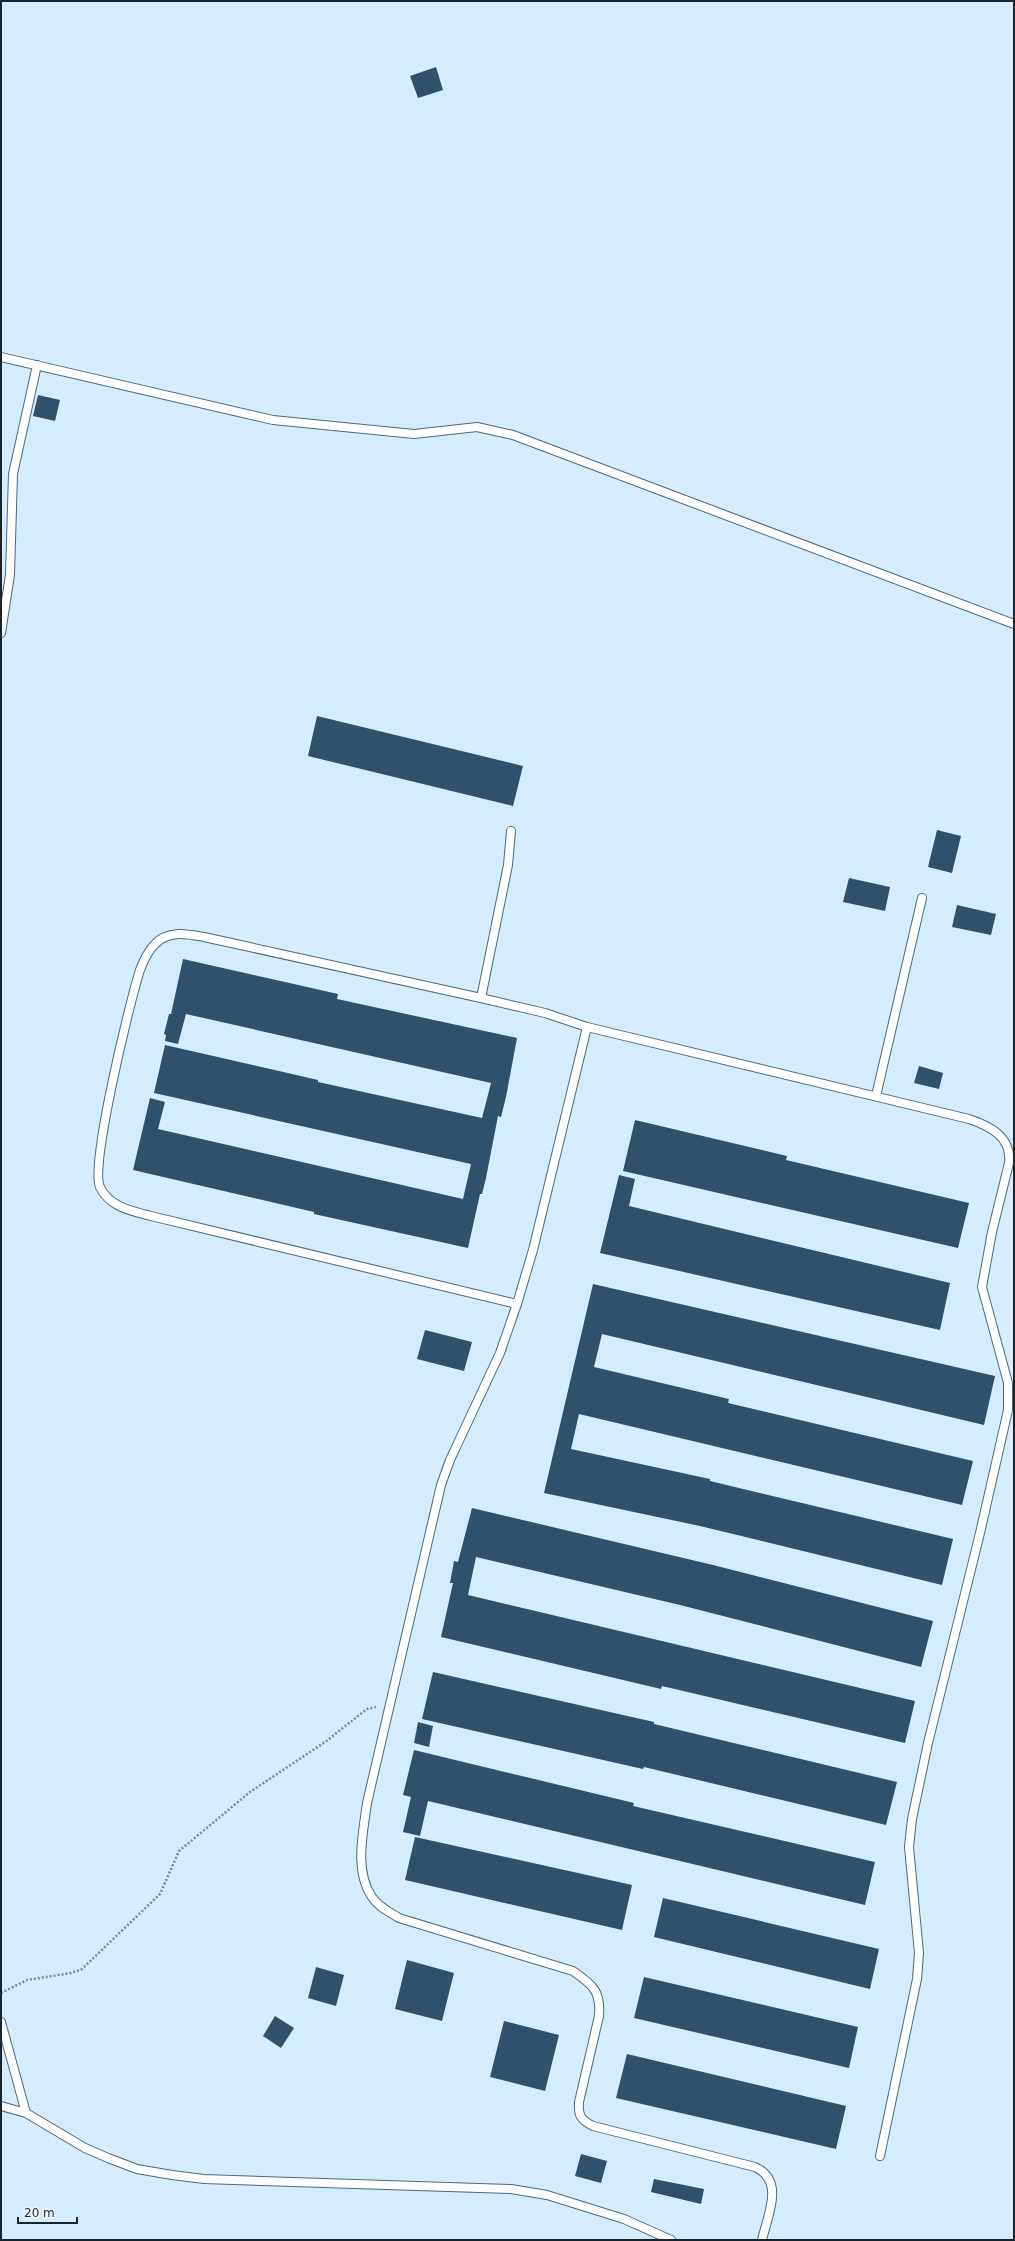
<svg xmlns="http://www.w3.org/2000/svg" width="1015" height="2241" font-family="'DejaVu Sans',sans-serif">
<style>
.building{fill:#30516b}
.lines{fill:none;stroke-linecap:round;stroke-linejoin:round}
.lane-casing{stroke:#4e677b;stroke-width:10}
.path{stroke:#798a98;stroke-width:2.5;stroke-dasharray:2 2;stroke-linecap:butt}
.lane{stroke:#fff;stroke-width:8}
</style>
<rect width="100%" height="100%" fill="#d4ecfe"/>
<g class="building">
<path d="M436,67L443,90L418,98L410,76Z"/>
<path d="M38,395L60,400L55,421L33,416Z"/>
<path d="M317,716L523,766L513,806L308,756Z"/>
<path d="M937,830L961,836L952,873L928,867Z"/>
<path d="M849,878L890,887L885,911L843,902Z"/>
<path d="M957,905L996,914L991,935L952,927Z"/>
<path d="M183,959L338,994L337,999L517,1038L506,1097L501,1117L498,1116L486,1178L482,1194H480L468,1248L314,1214V1212L133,1170L150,1098L165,1102L158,1129L463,1199L471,1164L154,1093L165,1045L318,1080V1082L482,1118L491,1083L186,1014L178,1044L165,1041L166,1035L164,1034L169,1014H171Z"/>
<path d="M919,1066L943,1073L939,1089L914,1083Z"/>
<path d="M635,1120L787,1156L786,1160L969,1203L958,1248L623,1171Z"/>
<path d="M619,1175L635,1179L629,1206L950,1283L940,1330L600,1253Z"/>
<path d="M593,1284L995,1376L984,1425L602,1334L594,1367L729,1399L728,1403L973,1461L962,1505L579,1414L571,1449L710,1479V1481L953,1539L942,1585L700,1526L544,1493Z"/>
<path d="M425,1330L472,1342L464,1371L417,1359Z"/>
<path d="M472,1508L713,1565L933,1621L921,1667L680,1605L476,1557L468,1595L915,1701L905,1743L662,1686L661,1689L441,1637L453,1583H450L454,1561L458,1562Z"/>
<path d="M433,1672L654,1722V1724L897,1782L886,1825L644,1767L643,1769L422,1719Z"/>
<path d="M418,1722L433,1726L429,1747L414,1743Z"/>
<path d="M414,1750L634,1803L633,1806L875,1862L865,1905L428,1801L420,1836L403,1832L411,1797L403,1795Z"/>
<path d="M415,1837L632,1885L622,1930L405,1880Z"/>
<path d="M663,1898L879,1949L870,1989L654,1937Z"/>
<path d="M407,1960L454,1973L442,2021L395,2009Z"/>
<path d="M316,1967L344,1975L336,2006L308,1998Z"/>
<path d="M644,1977L858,2027L849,2068L634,2018Z"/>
<path d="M275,2016L294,2028L281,2048L263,2036Z"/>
<path d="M504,2021L559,2035L545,2091L490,2077Z"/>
<path d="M627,2054L846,2106L836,2149L616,2098Z"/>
<path d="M581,2154L607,2161L601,2183L575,2176Z"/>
<path d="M654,2179L704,2189L701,2204L651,2192Z"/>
</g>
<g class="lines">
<defs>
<g id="lane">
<path d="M1,357L273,420L414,434L477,427L513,435L1014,624"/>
<path d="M1,633L10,575L13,474L37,365"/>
<path d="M481,998L508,865L511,831"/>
<path d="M587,1027L533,1250L517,1304L500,1353L450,1460L441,1485L367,1803C363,1833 354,1871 372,1897C378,1907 390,1912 399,1918L573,1971C593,1985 601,1991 599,2016L579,2102C578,2116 581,2120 593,2126L755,2167C785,2181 768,2214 762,2240"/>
<path d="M876,1096L922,898"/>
<path d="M517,1304L151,1216C132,1211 109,1207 100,1187C90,1165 130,1001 140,970C143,962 149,950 155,944C168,930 187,934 204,937L481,998L545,1013L587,1027L969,1119C990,1126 1012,1137 1009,1163L992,1232L982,1287L1008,1383V1410L980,1533L928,1743L912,1819L909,1847L919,1953L917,1979L880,2156"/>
<path d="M1,2022L26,2113"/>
<path d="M1,2106L26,2113L85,2148L108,2158L137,2169L172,2175L204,2179L511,2189L547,2195L624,2219L671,2240"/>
</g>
</defs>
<use href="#lane" class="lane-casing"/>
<path class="path" d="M1,1993L27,1980L71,1973L82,1969L160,1894L179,1851L250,1792L325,1742L367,1709L376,1707"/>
<use href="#lane" class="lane"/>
</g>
<rect width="1015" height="2241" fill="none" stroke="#18232c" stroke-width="4"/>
<path d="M18 2217v6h59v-6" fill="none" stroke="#18232c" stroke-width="2"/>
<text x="24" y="2217" font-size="12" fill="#18232c" stroke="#f0f6fb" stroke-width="3" paint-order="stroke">20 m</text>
</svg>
